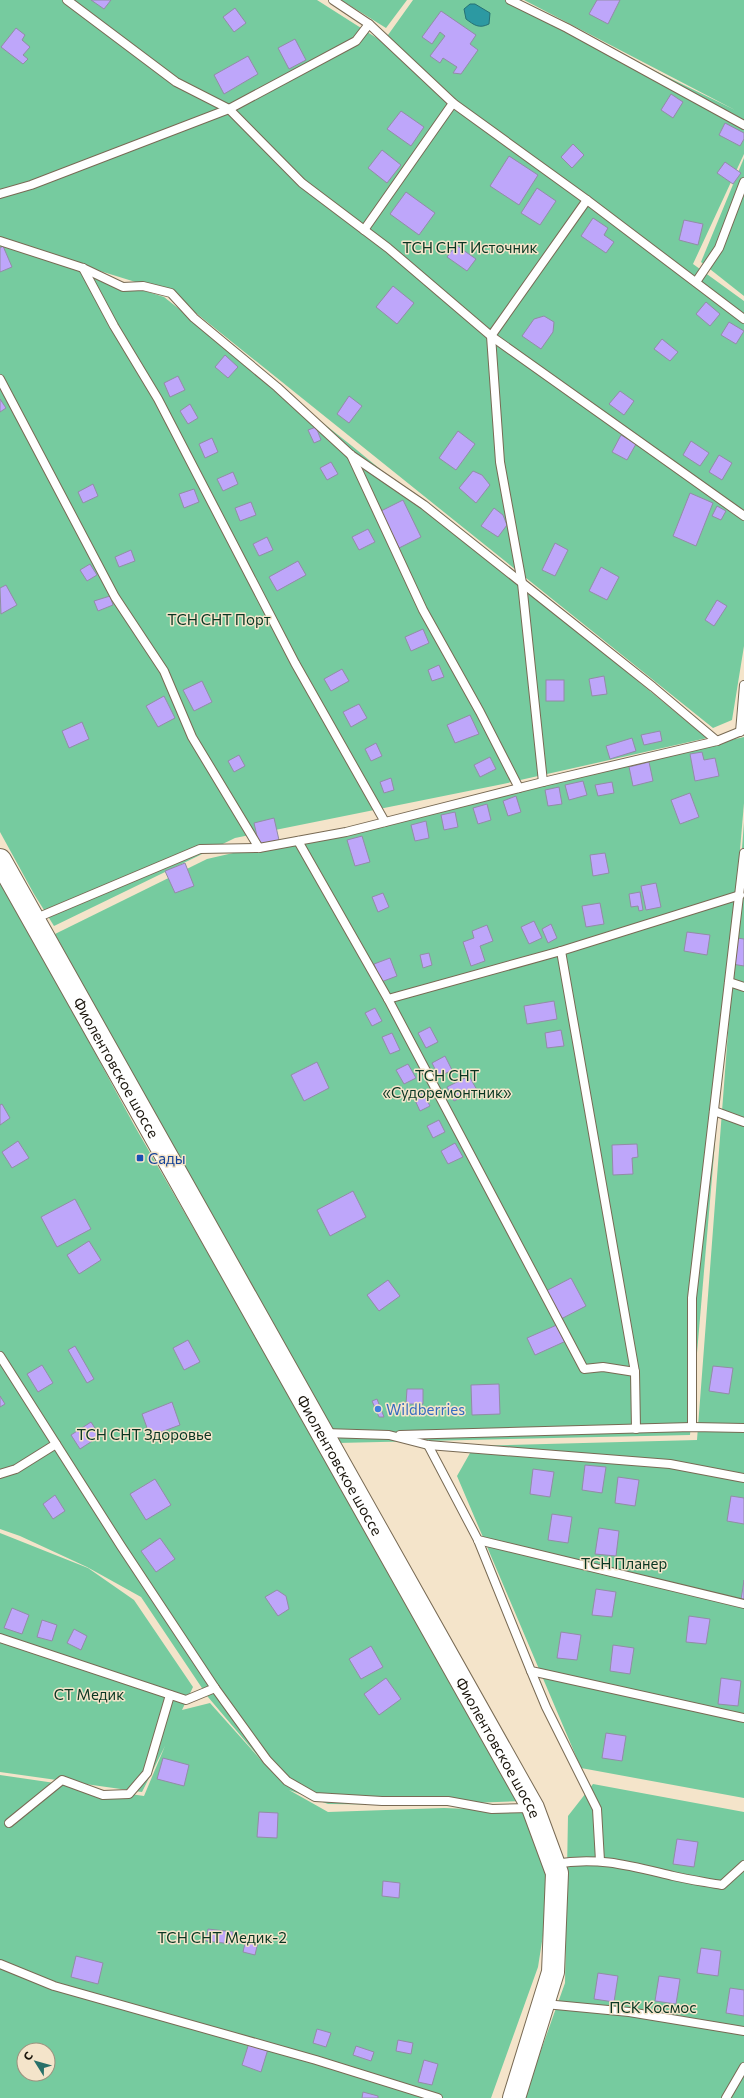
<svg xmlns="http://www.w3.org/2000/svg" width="744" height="2098" font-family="Commissioner,sans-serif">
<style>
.green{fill:#76cb9f;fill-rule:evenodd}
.water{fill:#2c99a2;stroke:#267175}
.building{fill:#bea6fa;stroke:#928ca5}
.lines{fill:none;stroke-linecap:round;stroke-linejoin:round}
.lane-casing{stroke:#786a54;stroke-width:10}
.secondary-casing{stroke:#786a54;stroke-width:24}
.lane{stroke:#fff;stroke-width:8}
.secondary{stroke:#fff;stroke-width:22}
.transit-dot{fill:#1a4fb4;stroke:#f4e4ca;stroke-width:1.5}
.shop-dot{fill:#3f7fe0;stroke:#f4e4ca;stroke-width:1.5}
.labels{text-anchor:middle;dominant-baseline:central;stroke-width:3;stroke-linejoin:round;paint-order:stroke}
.park-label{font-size:15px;fill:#093622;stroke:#f4e4ca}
.street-label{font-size:15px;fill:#19140b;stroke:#f4e4ca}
.transit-label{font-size:15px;fill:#164399;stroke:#f4e4ca;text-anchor:start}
.shop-label{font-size:15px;fill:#366cbe;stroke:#f4e4ca;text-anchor:start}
</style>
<rect width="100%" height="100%" fill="#f4e4ca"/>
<g class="green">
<path d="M0,0H317L383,42L413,0H510L735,110L524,0H744V154L693,264L744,301V646L732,720L713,728L171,293L0,240Z"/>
<path d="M341,0H407L386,28Z"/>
<path d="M744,158V296L701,262Z"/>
<path d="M0,245L164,297L352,446L707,738L503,784L235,838L54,926L34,894L0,832Z"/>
<path d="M744,737V803L690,1435L337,1443L179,1161L55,934L207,859Z"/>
<path d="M744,822V1798L581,1768L457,1476L474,1446L697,1440Z"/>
<path d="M0,877L134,1125L524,1801L421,1805L328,1804L289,1790L328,1812L444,1808L523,1811L551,1884L538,1967L491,2098H0V1775L144,1796L165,1746L142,1792L0,1772V1533L88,1568L134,1600L193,1687L182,1710L210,1703L268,1768L208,1697L141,1597L87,1567L20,1536L0,1529ZM24,2050H48V2074H24Z"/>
<path d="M593,1784L744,1812V2098H524L565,1983L568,1816Z"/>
</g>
<path class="water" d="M470,4H475L490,13L489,24C479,29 474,25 466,19L464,9Z"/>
<g class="building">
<path d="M91,0H111L104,9Z"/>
<path d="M597,0H620L608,24L589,14Z"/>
<path d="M235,8L246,23L234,32L223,17Z"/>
<path d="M441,11L476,35L470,44L478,50L461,74L453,73L457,67L443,58L440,63L430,56L445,36L440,32L432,44L422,37Z"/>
<path d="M16,28L25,35L22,40L30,47L23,55L28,59L23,64L1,47Z"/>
<path d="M295,39L306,60L289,69L278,48Z"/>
<path d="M248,56L258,74L224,94L214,75Z"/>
<path d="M671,94L683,102L673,118L661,110Z"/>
<path d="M401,111L424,127L411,146L387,129Z"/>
<path d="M725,123L744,133V139L740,146L719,135Z"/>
<path d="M573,144L584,155L572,168L561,157Z"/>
<path d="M382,150L401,165L387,183L368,168Z"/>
<path d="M509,156L538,175L519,205L490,186Z"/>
<path d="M725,162L741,173L733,184L717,173Z"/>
<path d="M537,188L556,201L540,225L521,213Z"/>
<path d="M406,192L435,213L419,235L390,214Z"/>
<path d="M593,218L608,228L604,235L614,242L606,253L581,236Z"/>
<path d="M684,220L703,224L698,245L679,240Z"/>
<path d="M456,245L476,259L467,271L447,257Z"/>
<path d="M3,246L12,267L0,272V248Z"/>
<path d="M393,286L414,303L397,324L376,307Z"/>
<path d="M706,302L720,314L710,326L696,314Z"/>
<path d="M544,316L554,322L553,332L541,349L522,336L534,319Z"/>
<path d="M729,322L744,331L736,344L721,335Z"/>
<path d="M662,339L678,352L670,361L654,349Z"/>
<path d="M225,355L238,367L228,378L215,367Z"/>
<path d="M178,376L185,390L170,397L164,383Z"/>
<path d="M620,391L634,401L624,415L609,404Z"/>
<path d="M349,396L362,406L349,423L337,414Z"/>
<path d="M0,399L6,408L0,412Z"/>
<path d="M190,404L198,418L188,424L180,411Z"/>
<path d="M316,427L321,440L314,443L308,430Z"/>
<path d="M458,431L475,444L456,470L439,458Z"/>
<path d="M621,435L636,444L627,460L612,452Z"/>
<path d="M212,438L218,452L205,458L199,444Z"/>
<path d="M691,441L709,453L700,466L683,455Z"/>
<path d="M719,455L732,463L722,480L709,472Z"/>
<path d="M331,462L338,474L327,480L320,468Z"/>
<path d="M473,471L482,475L490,485L476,503L459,488Z"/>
<path d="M233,472L238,484L223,491L217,479Z"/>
<path d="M93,484L98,496L83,503L78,492Z"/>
<path d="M194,489L199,502L184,508L179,494Z"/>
<path d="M690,493L713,503L696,546L673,536Z"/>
<path d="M403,500L421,537L399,548L381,511Z"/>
<path d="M251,502L256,515L240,521L235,508Z"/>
<path d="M717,506L726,511L721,520L712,516Z"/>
<path d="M494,508L503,515L507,525L498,537L481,526Z"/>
<path d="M368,529L375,542L359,550L352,537Z"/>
<path d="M267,537L273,550L259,556L253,544Z"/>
<path d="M555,543L568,550L555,576L542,570Z"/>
<path d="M131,550L135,561L119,567L115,557Z"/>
<path d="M298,561L306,575L277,591L269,577Z"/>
<path d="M90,564L97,575L87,581L80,570Z"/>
<path d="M601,567L619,577L607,600L589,591Z"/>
<path d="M6,585L17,605L1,614L0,588Z"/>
<path d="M110,596L113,605L98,611L94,601Z"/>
<path d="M717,600L727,606L714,626L705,620Z"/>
<path d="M423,629L429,643L411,651L405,637Z"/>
<path d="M439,665L444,677L432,681L428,670Z"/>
<path d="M342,669L349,681L331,691L324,679Z"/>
<path d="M604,676L607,694L592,696L589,679Z"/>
<rect x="546" y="680" width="18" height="21"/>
<path d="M202,681L212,702L194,711L183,690Z"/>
<path d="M164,696L175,718L158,727L146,706Z"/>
<path d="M359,704L367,718L351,727L343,712Z"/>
<path d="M470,715L479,734L455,743L447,725Z"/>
<path d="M82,722L89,739L69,748L62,731Z"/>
<path d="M660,731L662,741L644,745L641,735Z"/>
<path d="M632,738L636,751L610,759L606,746Z"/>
<path d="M376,743L382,756L371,761L365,749Z"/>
<path d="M702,752L704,760L715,758L719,776L695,781L690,754Z"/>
<path d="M239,755L245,766L234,772L228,761Z"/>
<path d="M490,757L496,769L480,777L474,765Z"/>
<path d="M649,762L653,781L633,786L629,767Z"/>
<path d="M391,778L394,790L384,793L380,782Z"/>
<path d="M583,781L587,795L569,800L565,785Z"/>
<path d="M612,782L614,793L598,796L595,785Z"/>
<path d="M559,787L562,804L548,806L545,790Z"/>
<path d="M690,793L699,817L680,824L671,800Z"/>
<path d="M516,796L521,812L508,816L503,801Z"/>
<path d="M487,804L491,820L478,824L473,808Z"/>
<path d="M455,812L458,827L444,830L441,815Z"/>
<path d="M274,818L279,840L259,845L254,823Z"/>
<path d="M426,821L429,838L415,841L411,825Z"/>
<path d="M362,836L370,862L355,866L347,840Z"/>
<path d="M605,853L609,873L593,876L590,855Z"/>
<path d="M185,863L194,886L175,893L165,871Z"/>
<path d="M656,883L661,907L646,910L641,886Z"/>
<path d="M640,892L643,910L639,911L638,906L631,907L629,894Z"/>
<path d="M383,893L389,907L378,912L372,897Z"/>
<path d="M600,903L604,924L586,927L582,906Z"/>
<path d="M534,921L542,938L529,944L521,927Z"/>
<path d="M551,924L557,938L548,943L542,929Z"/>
<path d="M487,925L493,941L480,946L485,961L471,966L463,942L474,938L472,931Z"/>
<path d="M687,932L710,935L707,955L684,951Z"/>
<path d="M737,938L744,939V966L732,964Z"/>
<path d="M429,953L432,965L423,968L420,955Z"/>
<path d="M390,958L397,976L381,982L374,964Z"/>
<path d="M554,1001L557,1019L527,1024L524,1006Z"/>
<path d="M375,1008L382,1021L372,1026L365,1013Z"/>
<path d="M430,1027L438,1042L426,1048L418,1033Z"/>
<path d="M561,1030L564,1046L547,1048L545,1033Z"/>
<path d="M392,1033L400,1050L390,1054L382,1037Z"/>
<path d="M445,1056L452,1070L439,1077L432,1063Z"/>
<path d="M317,1062L329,1088L304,1101L291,1075Z"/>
<path d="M408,1064L416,1078L404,1084L396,1070Z"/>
<path d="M469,1076L477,1090L454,1101L447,1087Z"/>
<path d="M423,1093L430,1106L420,1111L414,1098Z"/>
<path d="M2,1104L10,1118L0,1125V1105Z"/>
<path d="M439,1120L445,1132L433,1138L427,1126Z"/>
<path d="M18,1141L29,1158L12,1168L2,1152Z"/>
<path d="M455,1143L463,1157L448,1164L441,1151Z"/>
<path d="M637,1144L638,1157L632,1158L633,1174L613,1175L612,1145Z"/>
<path d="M353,1191L366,1217L330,1236L317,1210Z"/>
<path d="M75,1199L91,1229L57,1247L41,1217Z"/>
<path d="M89,1241L101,1260L79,1274L67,1255Z"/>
<path d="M571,1278L586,1306L561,1319L546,1291Z"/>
<path d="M388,1280L400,1296L379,1311L367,1295Z"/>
<path d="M559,1324L566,1341L535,1355L527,1338Z"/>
<path d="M188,1340L200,1362L184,1370L173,1348Z"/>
<path d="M75,1346L94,1379L87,1383L68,1350Z"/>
<path d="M42,1365L53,1383L38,1392L27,1374Z"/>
<path d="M713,1366L733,1368L729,1394L709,1391Z"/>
<path d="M499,1384L500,1414L472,1415L471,1385Z"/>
<path d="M407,1389H423V1404H406Z"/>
<path d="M0,1396L5,1404L0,1407Z"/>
<path d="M377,1399L384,1417H379L372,1401Z"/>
<path d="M172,1402L180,1425L150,1436L142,1414Z"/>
<path d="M91,1422L100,1436L80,1449L71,1435Z"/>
<path d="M585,1465L606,1467L602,1493L582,1490Z"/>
<path d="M533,1469L554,1472L550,1497L530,1494Z"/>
<path d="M618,1477L639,1480L635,1506L615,1503Z"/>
<path d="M155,1479L171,1505L146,1520L130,1494Z"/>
<path d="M55,1495L65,1511L53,1519L43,1504Z"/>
<path d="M731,1496L744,1498V1524L727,1521Z"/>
<path d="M552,1514L572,1517L568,1543L548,1540Z"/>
<path d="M599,1528L619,1531L616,1556L595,1554Z"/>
<path d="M160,1538L175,1559L156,1572L141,1551Z"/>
<path d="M744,1580V1600H741Z"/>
<path d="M596,1589L616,1592L612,1617L592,1615Z"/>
<path d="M277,1590L286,1596L289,1609L278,1616L265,1597Z"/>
<path d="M12,1608L29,1615L22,1634L4,1628Z"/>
<path d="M689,1616L710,1619L706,1644L686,1642Z"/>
<path d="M42,1620L57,1625L52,1641L37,1637Z"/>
<path d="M74,1629L87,1636L81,1650L67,1643Z"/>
<path d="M561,1632L581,1635L577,1660L557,1658Z"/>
<path d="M613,1645L634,1648L630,1674L610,1671Z"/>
<path d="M371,1646L383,1667L361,1679L349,1659Z"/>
<path d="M386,1678L401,1699L379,1715L364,1694Z"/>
<path d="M721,1678L741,1681L738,1706L718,1704Z"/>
<path d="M606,1733L626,1736L622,1761L602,1758Z"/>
<path d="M163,1758L189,1765L184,1786L157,1779Z"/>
<path d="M259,1812L278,1813L277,1838L257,1837Z"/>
<path d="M677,1839L698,1842L694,1867L673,1864Z"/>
<path d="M383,1881L400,1883L399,1898L382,1896Z"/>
<path d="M208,1929L233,1932L232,1944L206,1941Z"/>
<path d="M246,1939L258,1942L255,1955L243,1952Z"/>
<path d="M701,1948L721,1951L718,1976L697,1973Z"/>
<path d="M76,1956L103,1963L98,1984L71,1977Z"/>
<path d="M598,1973L618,1976L614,2002L594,1999Z"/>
<path d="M659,1976L680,1979L676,2004L655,2001Z"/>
<path d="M730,1988L744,1990V2016L726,2013Z"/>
<path d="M317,2029L331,2033L326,2047L313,2043Z"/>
<path d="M398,2040L413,2043L411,2054L396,2051Z"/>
<path d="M249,2043L268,2049L261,2072L242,2065Z"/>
<path d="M356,2046L374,2052L371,2061L353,2055Z"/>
<path d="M424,2060L438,2064L432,2085L418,2082Z"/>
<path d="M363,2092L378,2096V2098H362Z"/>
</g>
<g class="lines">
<defs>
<g id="lane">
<path d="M67,0L176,82L229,109L302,183L388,248L491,336L744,516"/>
<path d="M333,0L369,24L453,103L587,200L744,319"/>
<path d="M510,0L567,28L744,125"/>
<path d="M0,194L31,185L229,109L356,41L369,24"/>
<path d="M364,230L453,103"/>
<path d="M0,241L83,268L123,287L143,286L171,293L194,318L277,387L351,455L424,505L653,687L717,741"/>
<path d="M83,268L114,326L158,399L295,663L385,822"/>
<path d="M696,282L719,248L744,182"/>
<path d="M0,379L115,597L164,671L192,737L259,848"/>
<path d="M351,455L423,610L480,712L519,788"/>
<path d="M740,732L744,685"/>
<path d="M543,782L522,583L500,462L491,336L587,200"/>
<path d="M298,841L388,999L584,1369L603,1367L635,1372"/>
<path d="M34,919L200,849L259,848L346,832L543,782L717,741L744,730"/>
<path d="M561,951L635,1372L636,1429"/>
<path d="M729,982L744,987"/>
<path d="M388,999L561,951L740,895"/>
<path d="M714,1111L744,1122"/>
<path d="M0,1356L121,1546L215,1688L267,1760L287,1781L315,1797L382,1801H448L492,1809L530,1808"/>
<path d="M692,1427V1298L744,853"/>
<path d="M324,1433L389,1435L428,1445L670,1464L744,1478"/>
<path d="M400,1435L692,1427L744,1428"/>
<path d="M428,1445L478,1540L531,1671L744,1718"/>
<path d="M0,1474L16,1469L56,1444"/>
<path d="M478,1540L744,1604"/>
<path d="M0,1638L186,1700L215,1688"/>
<path d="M531,1671L546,1707L597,1809L600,1861"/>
<path d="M9,1823L62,1780L103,1795L129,1794L147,1773L170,1695"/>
<path d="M554,1864C599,1856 631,1866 673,1876C689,1880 706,1882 722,1885L744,1865"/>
<path d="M0,1964L54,1986L316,2060L438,2098"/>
<path d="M545,2004L629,2012L744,2031"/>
<path d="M726,2098L744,2067"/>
</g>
<g id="secondary">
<path id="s1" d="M0,860L533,1808L557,1873L553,1972L514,2098"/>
</g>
</defs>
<use href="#lane" class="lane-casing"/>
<use href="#secondary" class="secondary-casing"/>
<use href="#lane" class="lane"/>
<use href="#secondary" class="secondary"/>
</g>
<rect class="transit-dot" x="136" y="1154" width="8" height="8" rx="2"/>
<circle class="shop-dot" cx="378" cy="1409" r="4"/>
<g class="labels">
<g class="park-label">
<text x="470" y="247">ТСН СНТ Источник</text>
<text x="219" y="619">ТСН СНТ Порт</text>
<text x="447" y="1075">ТСН СНТ<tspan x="447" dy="17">«Судоремонтник»</tspan></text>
<text x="144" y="1434">ТСН СНТ Здоровье</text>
<text x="624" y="1563">ТСН Планер</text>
<text x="89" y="1694">СТ Медик</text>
<text x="222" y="1937">ТСН СНТ Медик-2</text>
<text x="653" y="2007">ПСК Космос</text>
</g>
<g class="street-label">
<text stroke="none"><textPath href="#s1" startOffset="238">Фиолентовское шоссе</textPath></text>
<text stroke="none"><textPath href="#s1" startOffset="694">Фиолентовское шоссе</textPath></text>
<text stroke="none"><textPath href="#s1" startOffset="1018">Фиолентовское шоссе</textPath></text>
</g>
<g class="transit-label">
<text x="148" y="1158">Сады</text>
</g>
<g class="shop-label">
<text x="386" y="1409">Wildberries</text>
</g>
</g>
<g transform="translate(36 2062) rotate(307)"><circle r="19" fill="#f4e4ca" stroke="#9c917e"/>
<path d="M0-3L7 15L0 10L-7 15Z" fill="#287069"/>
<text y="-6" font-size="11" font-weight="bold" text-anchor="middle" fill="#19140b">С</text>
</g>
</svg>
